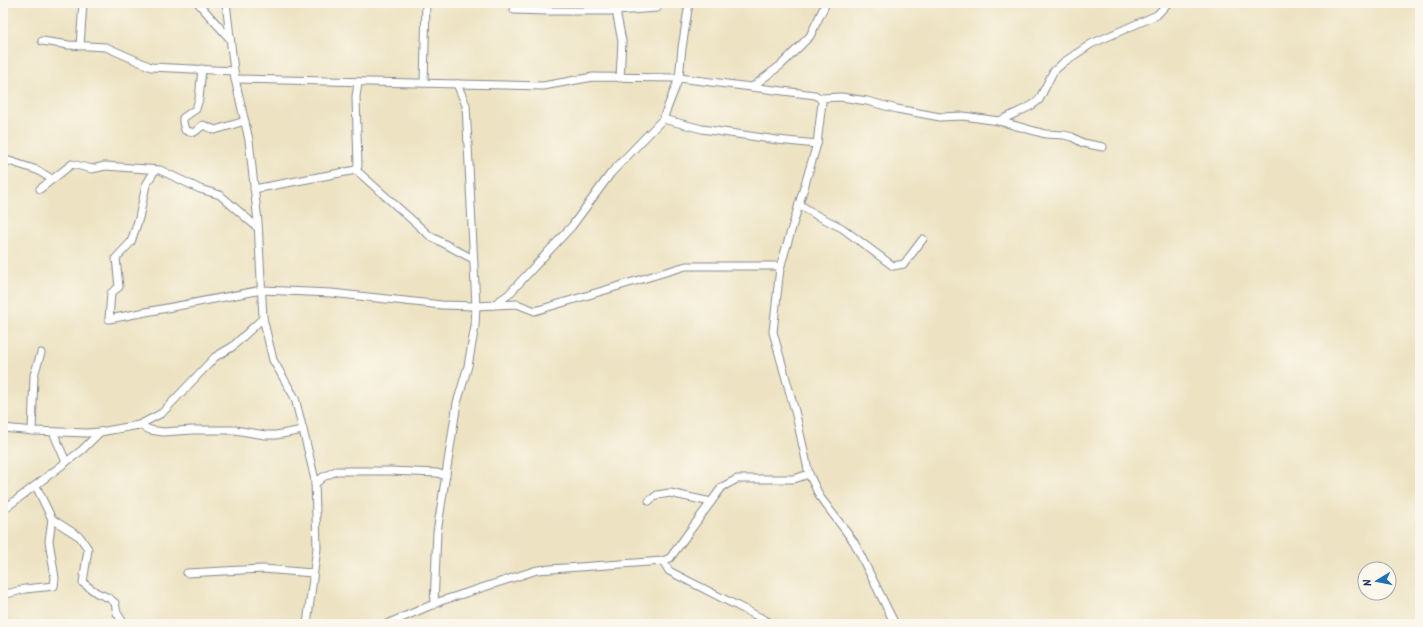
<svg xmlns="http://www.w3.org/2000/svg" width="1423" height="627" font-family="Kalam,sans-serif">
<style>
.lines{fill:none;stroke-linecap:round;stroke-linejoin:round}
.minor-casing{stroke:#848990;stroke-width:9}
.minor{stroke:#fff;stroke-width:7}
</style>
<rect width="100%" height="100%" fill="#fbf7ec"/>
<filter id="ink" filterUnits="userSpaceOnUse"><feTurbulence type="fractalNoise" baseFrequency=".025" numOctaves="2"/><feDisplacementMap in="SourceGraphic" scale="8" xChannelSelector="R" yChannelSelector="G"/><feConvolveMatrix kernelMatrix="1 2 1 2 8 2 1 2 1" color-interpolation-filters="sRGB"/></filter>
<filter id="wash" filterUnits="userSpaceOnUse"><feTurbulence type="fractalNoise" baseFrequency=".012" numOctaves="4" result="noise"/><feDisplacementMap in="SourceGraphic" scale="16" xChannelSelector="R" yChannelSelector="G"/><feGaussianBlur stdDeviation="0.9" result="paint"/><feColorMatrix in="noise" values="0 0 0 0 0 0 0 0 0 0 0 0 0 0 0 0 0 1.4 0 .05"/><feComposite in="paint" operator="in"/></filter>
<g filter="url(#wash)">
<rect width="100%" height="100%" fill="#ede3c3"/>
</g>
<g filter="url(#ink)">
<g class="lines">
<defs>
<g id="minor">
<path d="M198,3L230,39"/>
<path d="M226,3L235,79L249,140L258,222L263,318L273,360L295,398L308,450L315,480L317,548L307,624"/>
<path d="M514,10L548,11H616"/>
<path d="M42,41L69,45L106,47L151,67L234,71"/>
<path d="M80,46L83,3"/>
<path d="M202,69L199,99L196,109L183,118V122L185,130C197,135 195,131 203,125L215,130L245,121"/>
<path d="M620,78L622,41L616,11L657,8"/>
<path d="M235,79L543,86L593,77L679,78L815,95L820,98L822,102L817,144L780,268L773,332L796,415L809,474L820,497L854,542L895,624"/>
<path d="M424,83L426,3"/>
<path d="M752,87L781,65L810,36L826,3"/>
<path d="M820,98L841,97L867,101L897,109L940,117L963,116L999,121L1045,134L1064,135L1072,137L1083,143L1103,147"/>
<path d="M663,119L702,129L777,140L817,144"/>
<path d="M999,121L1031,106L1039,100L1053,72L1064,62L1091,44L1157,15L1168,3"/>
<path d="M3,159L37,170L52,179"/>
<path d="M155,170L146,185L139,218L131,242L116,258L119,287L111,293L109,319L262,290L331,293L442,305L476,306L517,304L535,311L686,266H781"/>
<path d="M356,170L358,166L356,97L358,82"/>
<path d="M40,189L72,164L92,169L105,166L160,170L200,189L220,195L258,228"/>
<path d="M254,189L356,170L430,236L473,259"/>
<path d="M799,204L816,215L842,228L893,266L904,264L923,239"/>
<path d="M493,305L508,295L572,226L611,173L663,119L679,78L682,48L689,3"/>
<path d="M139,425L150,430L163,432L192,430H235L265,435H276L303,430"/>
<path d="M3,428L34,431L87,433L100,432L139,425L162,413L215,357L232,347L263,318"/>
<path d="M32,431L34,375L41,353"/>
<path d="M53,432L66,462"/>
<path d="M315,484L323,477L336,471H390L437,473L446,476"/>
<path d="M36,486L52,519L80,537L88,549L83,583L97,593L109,598L115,603L117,613L124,624"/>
<path d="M649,501L657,495L670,493L711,502"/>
<path d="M3,510L82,450L100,432"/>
<path d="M663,561L669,571L773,624"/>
<path d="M187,573L263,569L313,573"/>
<path d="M3,595L25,589L54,586L55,578L49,541L52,519"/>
<path d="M434,605L437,532L457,403L468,366L475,326L476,306L466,105L457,84"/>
<path d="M387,624L441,601L537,570L663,561L670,558L722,487L737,479H794L809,474"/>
</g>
</defs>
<use href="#minor" class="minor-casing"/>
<use href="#minor" class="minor"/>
</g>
</g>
<rect width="1423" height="627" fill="none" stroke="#fbf7ec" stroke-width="16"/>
<g transform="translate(1377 581) rotate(260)"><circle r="19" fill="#fbf7ec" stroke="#a1a7b3"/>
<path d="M0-3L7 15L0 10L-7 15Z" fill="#1f6fb2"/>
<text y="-6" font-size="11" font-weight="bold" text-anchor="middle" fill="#1b2f5e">N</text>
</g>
</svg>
